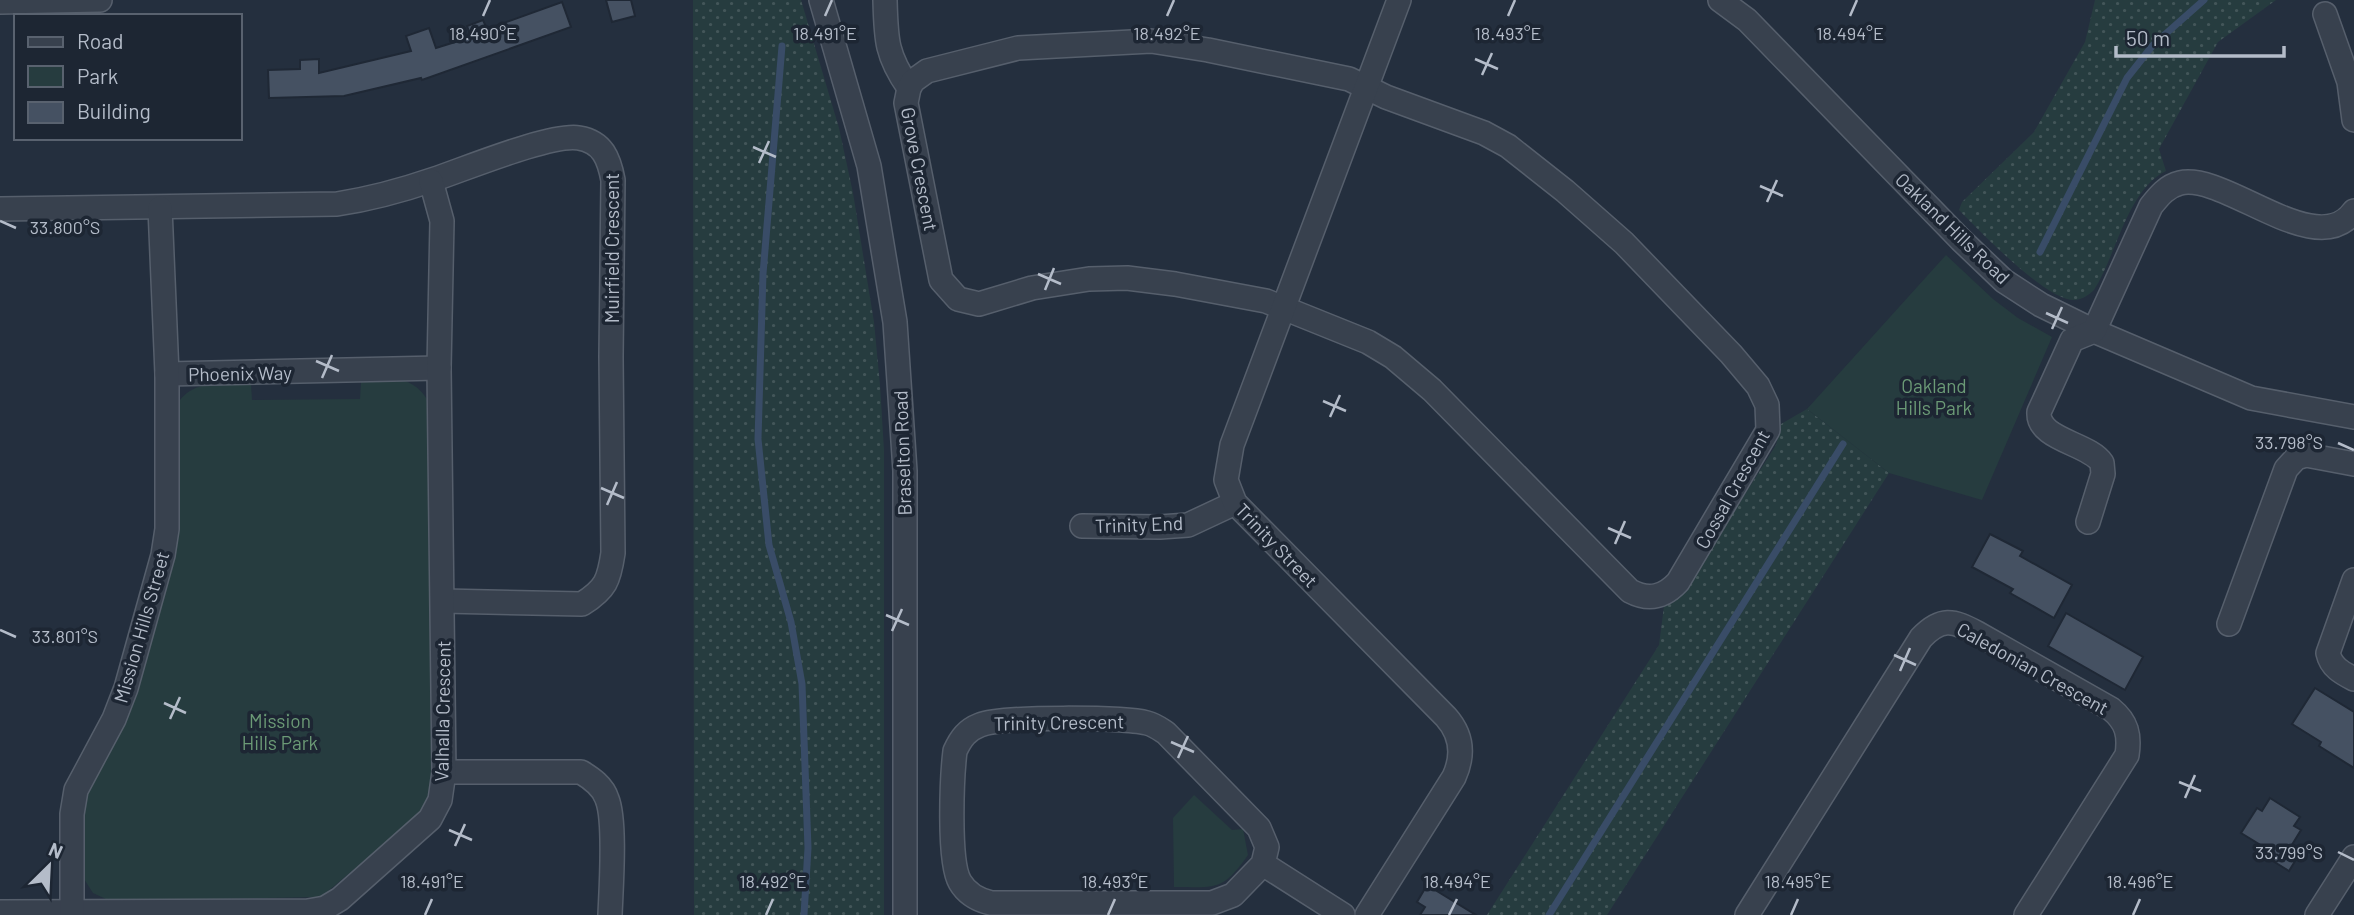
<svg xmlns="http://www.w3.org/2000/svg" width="2354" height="915" font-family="Barlow,sans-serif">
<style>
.grass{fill:url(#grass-dots)}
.green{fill:#263c3f}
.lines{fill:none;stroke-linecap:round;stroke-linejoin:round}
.stream{stroke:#394c67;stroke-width:7}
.building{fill:#455162;stroke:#1f2835;stroke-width:2}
.minor-casing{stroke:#565f6c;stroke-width:26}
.minor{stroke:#38414e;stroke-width:23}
.ticks{fill:none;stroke:#b4bcc9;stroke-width:2.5}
.labels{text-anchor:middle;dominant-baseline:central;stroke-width:7;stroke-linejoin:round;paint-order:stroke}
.street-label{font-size:19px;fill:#b4bcc9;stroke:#1d2633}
.park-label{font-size:19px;fill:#6b9a76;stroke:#1d2633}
.ticks-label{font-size:18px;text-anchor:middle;fill:#b4bcc9;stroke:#1d2633;stroke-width:7;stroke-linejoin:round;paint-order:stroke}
</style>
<defs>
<pattern id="grass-dots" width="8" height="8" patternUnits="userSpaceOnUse" patternTransform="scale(1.75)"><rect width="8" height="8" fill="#263c3f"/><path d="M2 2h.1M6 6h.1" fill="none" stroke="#435659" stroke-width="1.8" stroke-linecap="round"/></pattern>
</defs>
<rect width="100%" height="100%" fill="#242f3e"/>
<g class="grass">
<path d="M693,0H801L839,128L853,193L874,322L880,385L884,450V915H694Z"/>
<path d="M2095,0H2276L2218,42L2159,149L2166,171C2127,190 2117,254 2094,290C2089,295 2083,299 2075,300C2046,301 1980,231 1959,210L1962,202L2034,132L2085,42Z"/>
<path d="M1807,409L1889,473L1607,915H1487L1659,645L1664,606L1683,592L1776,445L1781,424Z"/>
</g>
<g class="green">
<path d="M1946,255L1993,299L2018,318L2052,337L1982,500L1889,473L1807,409Z"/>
<path d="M402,380C418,385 427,395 432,411L431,768L433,789L427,808L321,897L117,901L108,900L93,893L84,879L81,870V801L129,708L178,403C194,378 225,385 251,384L252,400L360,399L361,382Z"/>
<path d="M1194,795L1232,830L1243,829L1248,855C1222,892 1216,887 1174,887L1173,818Z"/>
</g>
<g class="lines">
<g class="stream">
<path d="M782,46L763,274L758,439L769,545L791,622L802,684L808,848L804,915"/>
<path d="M2040,252L2127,78L2153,45L2204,0"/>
<path d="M1549,915L1843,444"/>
</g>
</g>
<g class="building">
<path d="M606,0H631L635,16L612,22Z"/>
<path d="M562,2L571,27L422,80L421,78L344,96L269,98L268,70L300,69V60L319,59V73L411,51L406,36L429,28L436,48L471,37L467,26L483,20L487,29Z"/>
<path d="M1990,534L2023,551L2020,556L2072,585L2054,618L2010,593L2013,589L1972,567Z"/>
<path d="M2066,613L2143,657L2125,690L2048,646Z"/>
<path d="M2315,688L2354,712V768L2319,746L2321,742L2292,724Z"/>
<path d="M2270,798L2300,817L2294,826L2301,830L2290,848L2300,853L2289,871L2268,858L2272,852L2241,833L2257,808L2262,811Z"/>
<path d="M1427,885L1476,915H1420L1425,907L1417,902Z"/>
</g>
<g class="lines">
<defs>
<g id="minor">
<path d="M821,0L869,166L895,322L905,471V915"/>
<path d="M885,0C886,39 886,55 909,88"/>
<path d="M1720,0L1747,20L1961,240L2004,281L2041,305L2094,331L2251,398L2354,417"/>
<path d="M0,2L100,0"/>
<path d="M2325,14L2349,82L2354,120"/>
<path d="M1151,41L1208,50L1349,79L1386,97L1484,133L1508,146L1565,191L1624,243L1731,354L1758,386L1767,405L1768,430L1678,582C1664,597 1649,601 1630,591L1432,390L1393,357L1368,342L1266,301L1175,284L1127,278L1089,279L1032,288L979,304L958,299L941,280L906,103L909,88L913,81L927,71L1018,48Z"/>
<path d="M0,209L337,204C370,199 403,190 435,179C465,169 552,133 579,138C603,142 609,159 613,180L611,357L613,553C609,580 606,589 582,604L443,601"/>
<path d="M167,374L439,368"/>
<path d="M2088,522L2103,474L2102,463C2089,443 2037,440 2039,412L2072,340L2094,331L2151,206C2159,196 2167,186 2180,183C2225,172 2317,263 2354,211"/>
<path d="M1082,526L1160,527L1188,525L1235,503"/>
<path d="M2354,580L2328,653C2331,667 2342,673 2354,679"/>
<path d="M2229,624L2286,469L2296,458L2306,455L2354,464"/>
<path d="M444,772H581C591,778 603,786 607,799C616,821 611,888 610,915"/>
<path d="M1263,864L1267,847L1259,828L1166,733C1160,729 1155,725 1147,723C1124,717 1002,716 980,725C967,730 961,738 955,751C952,776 948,862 960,882C967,894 978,900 991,903H1212L1233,895L1263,864L1343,915"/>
<path d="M0,912L308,911L325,908L340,899L430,819L440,800L444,772L439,368L442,221L431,181"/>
<path d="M72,915V814L76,790L114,719L126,688L163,555L167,529V374L160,208"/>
<path d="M1367,915L1454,777C1464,755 1462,735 1446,717L1235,503L1226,480L1232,445L1399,0"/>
<path d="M1747,915L1921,638C1941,617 1953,620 1977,633L2111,709C2127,722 2130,735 2127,755L2026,915"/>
<path d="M2317,915L2354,857"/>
</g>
</defs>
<use href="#minor" class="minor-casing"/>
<use href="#minor" class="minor"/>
</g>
<path class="ticks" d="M483,16L490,0M825,16L832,0M1167,16L1174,0M1508,16L1515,0M1850,16L1857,0M1475,59L1498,69M1482,75L1492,53M753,147L776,157M759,163L769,141M1760,186L1783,196M1767,202L1777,180M0,221L16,228M1038,274L1061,284M1045,290L1054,268M2046,313L2068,323M2052,329L2062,307M316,361L339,371M322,378L332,355M1323,401L1346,411M1330,417L1340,395M2338,443L2354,450M601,488L624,498M607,505L617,482M1608,528L1631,538M1615,544L1625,521M886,615L909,625M0,630L16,637M892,631L902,609M1894,655L1916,665M1900,671L1910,648M164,703L186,713M170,719L180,697M1171,742L1194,752M1178,758L1188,736M2179,782L2201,791M2185,798L2195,775M449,830L472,840M455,846L465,824M2338,852L2354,860M425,915L432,899M766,915L773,899M1108,915L1115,899M1449,915L1457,899M1791,915L1798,899M2133,915L2140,899"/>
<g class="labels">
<g class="street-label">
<text transform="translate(920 169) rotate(79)">Grove Crescent</text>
<text transform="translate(1953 228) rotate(44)">Oakland Hills Road</text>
<text transform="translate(611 248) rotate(-90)">Muirfield Crescent</text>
<text transform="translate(240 373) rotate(-1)">Phoenix Way</text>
<text transform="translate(902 453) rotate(-92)">Braselton Road</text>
<text transform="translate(1732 489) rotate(-61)">Cossal Crescent</text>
<text transform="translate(1139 524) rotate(-2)">Trinity End</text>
<text transform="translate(1277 545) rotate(46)">Trinity Street</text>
<text transform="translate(141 627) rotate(-74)">Mission Hills Street</text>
<text transform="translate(2033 668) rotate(29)">Caledonian Crescent</text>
<text transform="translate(442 711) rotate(-89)">Valhalla Crescent</text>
<text transform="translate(1059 722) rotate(-1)">Trinity Crescent</text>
</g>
<g class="park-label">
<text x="1934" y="385">Oakland<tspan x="1934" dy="22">Hills Park</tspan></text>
<text x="280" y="720">Mission<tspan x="280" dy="22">Hills Park</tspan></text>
</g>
</g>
<g class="ticks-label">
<text x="1167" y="40">18.492°E</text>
<text x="1508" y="40">18.493°E</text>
<text x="1850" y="40">18.494°E</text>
<text x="483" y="40">18.490°E</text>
<text x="825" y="40">18.491°E</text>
<text x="65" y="234">33.800°S</text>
<text x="2289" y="449">33.798°S</text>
<text x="65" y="643">33.801°S</text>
<text x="2289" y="859">33.799°S</text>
<text x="432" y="888">18.491°E</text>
<text x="773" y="888">18.492°E</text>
<text x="1115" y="888">18.493°E</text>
<text x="1457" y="888">18.494°E</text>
<text x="1798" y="888">18.495°E</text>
<text x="2140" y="888">18.496°E</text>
</g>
<rect x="14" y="14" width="228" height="126" fill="#1d2633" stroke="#59626f" stroke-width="2"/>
<rect x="28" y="37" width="35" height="10" fill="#38414e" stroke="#59626f" stroke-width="2"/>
<text x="77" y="49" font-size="21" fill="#b4bcc9">Road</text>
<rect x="28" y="66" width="35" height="21" fill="#263c3f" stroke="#59626f" stroke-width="2"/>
<text x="77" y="84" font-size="21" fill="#b4bcc9">Park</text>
<rect x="28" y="102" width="35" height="21" fill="#455162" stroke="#59626f" stroke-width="2"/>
<text x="77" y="119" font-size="21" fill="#b4bcc9">Building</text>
<g transform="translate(49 866) rotate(24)" stroke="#1d2633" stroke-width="5" paint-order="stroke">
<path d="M0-5L12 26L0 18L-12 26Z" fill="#b4bcc9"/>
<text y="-10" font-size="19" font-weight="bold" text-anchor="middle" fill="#b4bcc9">N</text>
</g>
<path d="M2116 46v10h168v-10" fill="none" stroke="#b4bcc9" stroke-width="3.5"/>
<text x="2126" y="46" font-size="21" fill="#b4bcc9" stroke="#1d2633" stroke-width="5" paint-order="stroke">50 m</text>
</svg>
